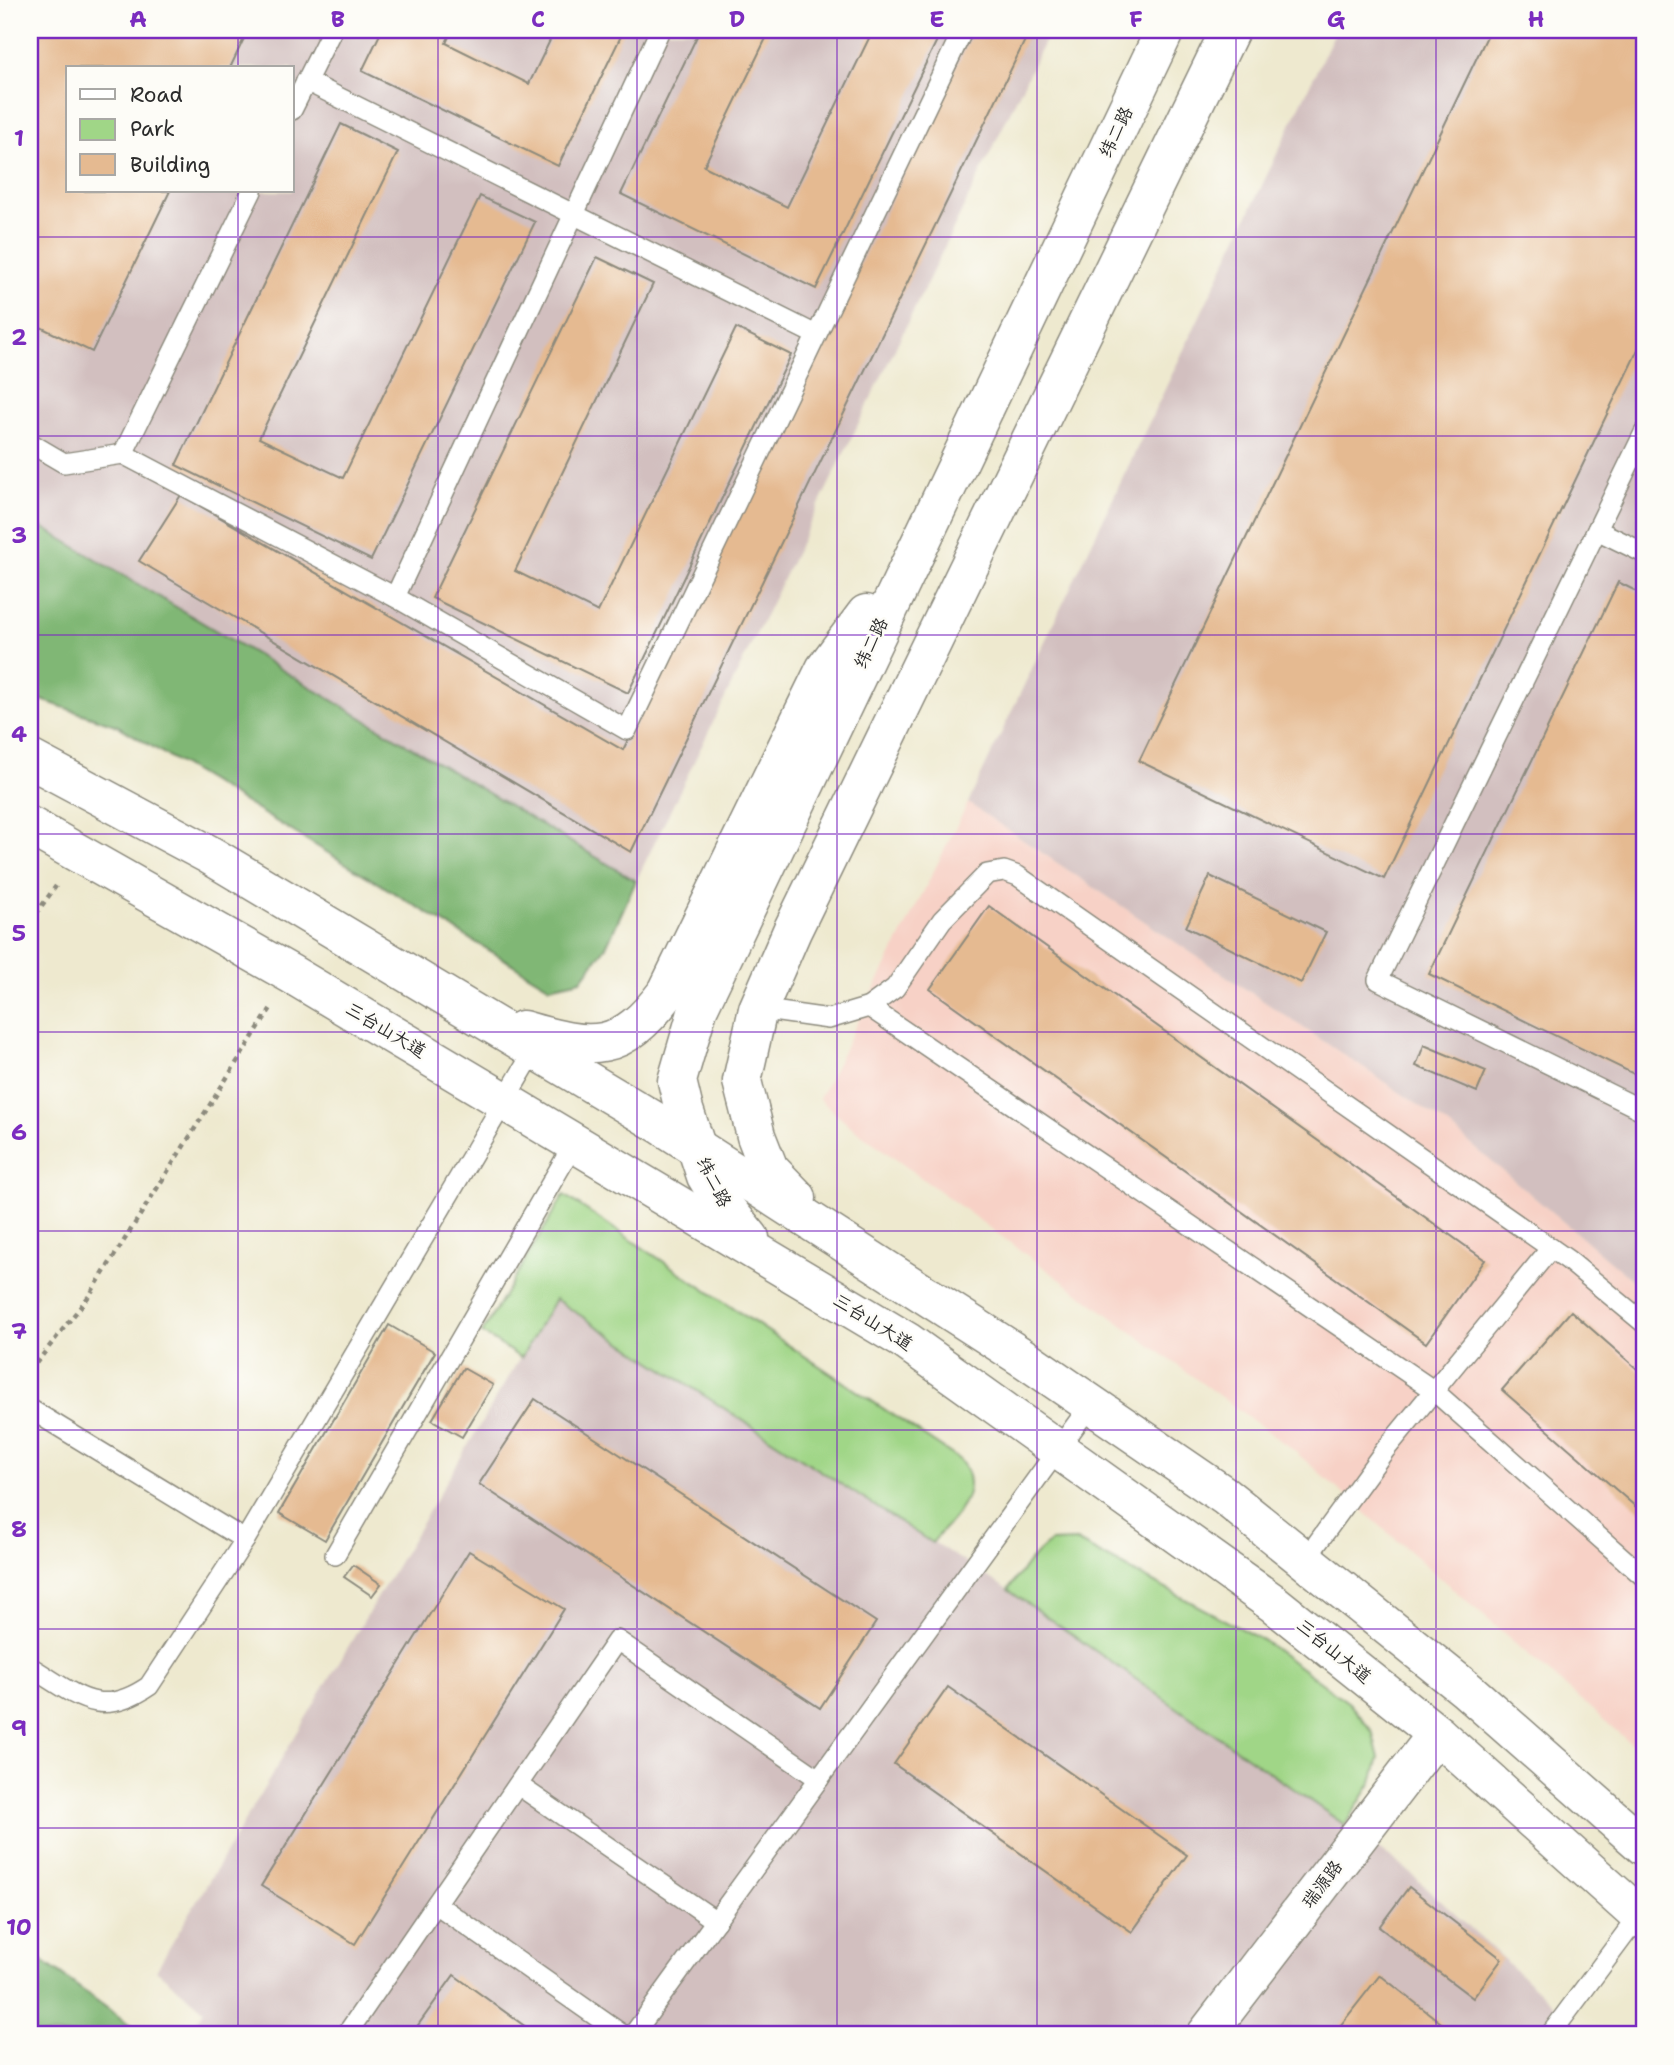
<svg xmlns="http://www.w3.org/2000/svg" width="1674" height="2065" font-family="'Shantell Sans','LXGW WenKai TC',sans-serif">
<style>
.built{fill:#f7d1c6}
.industrial{fill:#d2bfbf;fill-rule:evenodd}
.green{fill:#a0d687;stroke:#668059;stroke-width:2}
.forest{fill:#80b774;stroke:#567150;stroke-width:2}
.building{fill:#e5ba91}
.lines{fill:none;stroke-linecap:round;stroke-linejoin:round}
.lane-casing{stroke:#8c8a7d;stroke-width:22}
.street-casing{stroke:#8c8a7d;stroke-width:41}
.secondary-casing{stroke:#8c8a7d;stroke-width:41}
.path{stroke:#8c8a7d;stroke-width:4.5;stroke-dasharray:5 5;stroke-linecap:butt}
.lane{stroke:#fff;stroke-width:19}
.street{stroke:#fff;stroke-width:38}
.secondary{stroke:#fff;stroke-width:38}
.grid{fill:none;stroke:#7b2cbf;stroke-width:2;stroke-opacity:0.55}
.labels{text-anchor:middle;dominant-baseline:central;stroke-width:5;stroke-linejoin:round;paint-order:stroke}
.street-label{font-size:18px;fill:#2b2b2b;stroke:#fdfcf7}
.neatline{fill:none;stroke:#7b2cbf;stroke-width:2.5}
.grid-label{font-size:23px;text-anchor:middle;font-weight:bold;fill:#7b2cbf}
</style>
<rect width="100%" height="100%" fill="#fdfcf7"/>
<filter id="ink" filterUnits="userSpaceOnUse"><feTurbulence type="fractalNoise" baseFrequency=".0143" numOctaves="2"/><feDisplacementMap in="SourceGraphic" scale="14" xChannelSelector="R" yChannelSelector="G"/><feConvolveMatrix kernelMatrix="1 2 1 2 8 2 1 2 1" color-interpolation-filters="sRGB"/></filter>
<filter id="wash" filterUnits="userSpaceOnUse"><feTurbulence type="fractalNoise" baseFrequency=".00686" numOctaves="4" result="noise"/><feDisplacementMap in="SourceGraphic" scale="28" xChannelSelector="R" yChannelSelector="G"/><feGaussianBlur stdDeviation="1.57" result="paint"/><feColorMatrix in="noise" values="0 0 0 0 0 0 0 0 0 0 0 0 0 0 0 0 0 1.4 0 .05"/><feComposite in="paint" operator="in"/></filter>
<g filter="url(#wash)">
<rect width="100%" height="100%" fill="#eee9cf"/>
<path class="built" d="M968,803L1447,1124L1644,1290V1755L1292,1449L849,1125L819,1099Z"/>
<g class="industrial">
<path d="M30,30H1050L636,881L30,520ZM68,68H292V191H68Z"/>
<path d="M1336,30H1644V1290L1447,1124L968,803Z"/>
<path d="M555,1299L1008,1590L1345,1825L1406,1869L1586,2035H186L204,2010L156,1970Z"/>
</g>
<g class="green">
<path d="M564,1195L960,1460C985,1493 953,1517 932,1543L555,1299L521,1358L482,1333Z"/>
<path d="M1076,1541L1264,1641L1349,1703L1372,1731L1379,1758L1372,1782L1345,1825L1008,1590L1029,1561L1050,1542Z"/>
</g>
<g class="forest">
<path d="M30,520L636,881L607,945L581,980L550,987L118,726L30,696Z"/>
<path d="M33,1954L144,2035H30V1960Z"/>
</g>
<g id="blocks">
<g class="building">
<path d="M30,30H248L230,68H68V191H170L92,352L30,322Z"/>
<path d="M382,30H452L446,43L529,84L555,30H624L558,166L362,71Z"/>
<path d="M700,30H770L704,166L787,207L873,30H942L816,289L621,194Z"/>
<path d="M974,30H1030L631,852L139,561L181,495L623,750Z"/>
<path d="M1490,30H1644V337L1384,879L1139,761Z"/>
<path d="M341,124L398,152L259,438L343,478L480,196L535,222L371,560L176,465Z"/>
<path d="M597,257L653,284L515,571L598,612L736,328L791,355L628,693L432,598Z"/>
<path d="M1618,582L1644,595V1079L1429,974Z"/>
<path d="M1210,876L1326,932L1301,983L1186,927Z"/>
<path d="M989,906L1485,1260L1426,1343L930,989Z"/>
<path d="M1424,1045L1486,1071L1477,1092L1416,1066Z"/>
<path d="M1571,1311L1644,1375V1514L1502,1390Z"/>
<path d="M389,1325L435,1352L325,1540L279,1513Z"/>
<path d="M463,1368L493,1385L462,1437L432,1420Z"/>
<path d="M535,1399L876,1622L820,1708L479,1484Z"/>
<path d="M469,1551L564,1609L355,1944L261,1886Z"/>
<path d="M353,1565L381,1584L372,1596L344,1577Z"/>
<path d="M948,1687L1187,1855L1132,1932L894,1764Z"/>
<path d="M1409,1887L1502,1959L1473,1998L1379,1927Z"/>
<path d="M454,1975L537,2035H411Z"/>
<path d="M1380,1975L1454,2033L1452,2035H1333Z"/>
</g>
</g>
</g>
<g filter="url(#ink)">
<use href="#blocks" fill-opacity="0" stroke="#8c8a7d" stroke-width="2"/>
<g class="lines">
<defs>
<g id="lane">
<path d="M306,81L816,335"/>
<path d="M292,110L332,30"/>
<path d="M1644,433L1378,980L1644,1111"/>
<path d="M30,443L64,463L123,454L395,597L627,730L963,30"/>
<path d="M123,454L252,191"/>
<path d="M1597,530L1644,553"/>
<path d="M395,597L660,30"/>
<path d="M869,1007L1433,1390L1644,1577"/>
<path d="M758,1009L829,1019L869,1007L895,988L942,920L987,874L1004,871L1018,876L1568,1260L1644,1323"/>
<path d="M30,1409L245,1540"/>
<path d="M335,1555L575,1142"/>
<path d="M1305,1560L1385,1450L1551,1248"/>
<path d="M30,1667C76,1694 98,1721 149,1686L245,1540L535,1049"/>
<path d="M518,1785L716,1921"/>
<path d="M436,1904L623,2035"/>
<path d="M346,2035L617,1640L819,1779"/>
<path d="M633,2035L1091,1404"/>
<path d="M1550,2035L1643,1910"/>
</g>
<path id="street" d="M1206,2035L1437,1734"/>
<g id="secondary">
<path d="M30,759L208,854L663,1126L1028,1361L1225,1496L1467,1690L1644,1846"/>
<path d="M30,826L291,974L906,1341L1273,1603L1437,1734L1644,1920"/>
<path d="M523,1030C594,1051 621,1053 667,992L825,669L866,614"/>
<path d="M797,1198L769,1169L756,1136L742,1081L758,1009L792,931L1230,30"/>
<path d="M750,1238L726,1209L706,1176L684,1110L677,1081L698,1009L1165,30"/>
</g>
</defs>
<use href="#lane" class="lane-casing"/>
<use href="#street" class="street-casing"/>
<use href="#secondary" class="secondary-casing"/>
<g class="path">
<path d="M30,922L56,886"/>
<path d="M30,1371L89,1296L271,1008"/>
</g>
<use href="#lane" class="lane"/>
<use href="#street" class="street"/>
<use href="#secondary" class="secondary"/>
</g>
</g>
<path class="grid" d="M238,30V68M438,30V2035M637,30V2035M837,30V2035M1037,30V2035M1236,30V2035M1436,30V2035M238,191V2035M30,237H1644M30,436H1644M30,635H1644M30,834H1644M30,1032H1644M30,1231H1644M30,1430H1644M30,1629H1644M30,1828H1644"/>
<g class="labels">
<g class="street-label">
<text transform="translate(1116 132) rotate(-64)">纬二路</text>
<text transform="translate(871 643) rotate(-64)">纬二路</text>
<text transform="translate(386 1030) rotate(31)">三台山大道</text>
<text transform="translate(714 1182) rotate(63)">纬二路</text>
<text transform="translate(873 1322) rotate(32)">三台山大道</text>
<text transform="translate(1334 1651) rotate(39)">三台山大道</text>
<text transform="translate(1322 1884) rotate(-53)">瑞源路</text>
</g>
</g>
<rect width="1674" height="2065" fill="none" stroke="#fdfcf7" stroke-width="77"/>
<rect x="66" y="66" width="228" height="126" fill="#fdfcf7" stroke="#a9a8a5" stroke-width="2"/>
<rect x="80" y="89" width="35" height="10" fill="#ffffff" stroke="#a9a8a5" stroke-width="2"/>
<text x="130" y="102" font-size="21" fill="#2b2b2b">Road</text>
<rect x="80" y="119" width="35" height="21" fill="#a0d687" stroke="#a9a8a5" stroke-width="2"/>
<text x="130" y="136" font-size="21" fill="#2b2b2b">Park</text>
<rect x="80" y="154" width="35" height="21" fill="#e5ba91" stroke="#a9a8a5" stroke-width="2"/>
<text x="130" y="172" font-size="21" fill="#2b2b2b">Building</text>
<rect x="38" y="38" width="1598" height="1988" class="neatline"/>
<g class="grid-label">
<text x="138" y="27">A</text>
<text x="338" y="27">B</text>
<text x="538" y="27">C</text>
<text x="737" y="27">D</text>
<text x="937" y="27">E</text>
<text x="1136" y="27">F</text>
<text x="1336" y="27">G</text>
<text x="1536" y="27">H</text>
<text x="19" y="146">1</text>
<text x="19" y="345">2</text>
<text x="19" y="543">3</text>
<text x="19" y="742">4</text>
<text x="19" y="941">5</text>
<text x="19" y="1140">6</text>
<text x="19" y="1339">7</text>
<text x="19" y="1537">8</text>
<text x="19" y="1736">9</text>
<text x="19" y="1935">10</text>
</g>
</svg>
